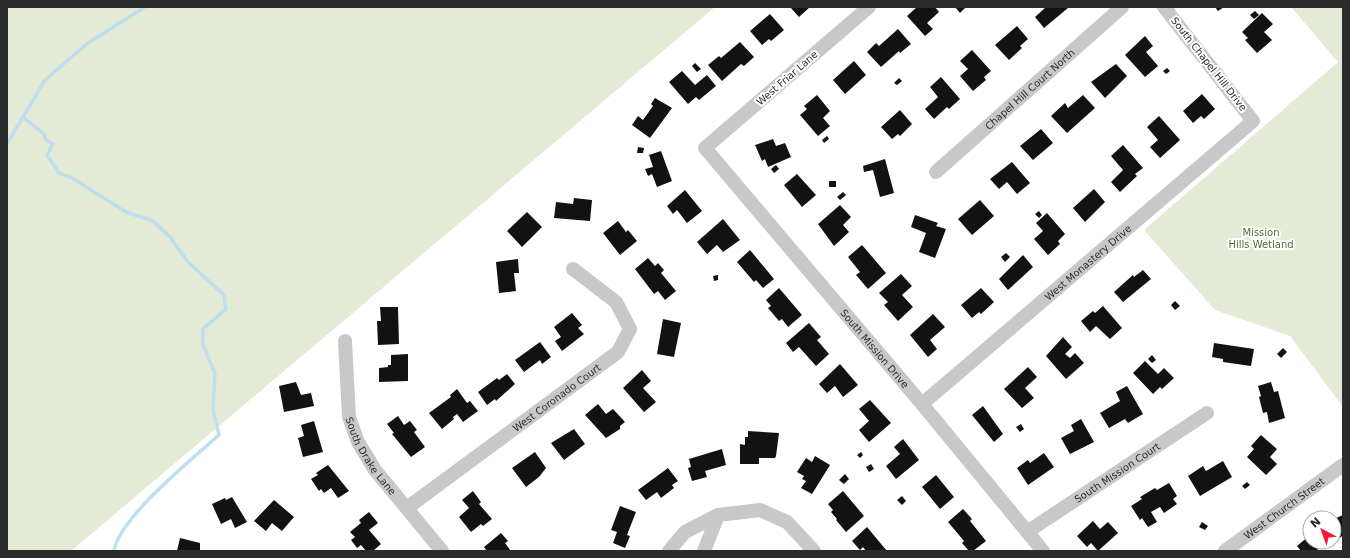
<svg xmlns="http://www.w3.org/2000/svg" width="1350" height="558" font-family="'DejaVu Sans',sans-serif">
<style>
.green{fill:#e3ebd6}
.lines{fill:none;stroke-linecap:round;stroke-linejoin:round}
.stream{stroke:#c0dfee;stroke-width:3.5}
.building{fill:#121212}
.minor{stroke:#c8c8c8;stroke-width:14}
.labels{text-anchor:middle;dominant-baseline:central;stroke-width:4;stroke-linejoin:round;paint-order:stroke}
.street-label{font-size:10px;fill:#2b2b2b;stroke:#fff}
.park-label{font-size:10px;fill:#526b35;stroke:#fff}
</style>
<rect width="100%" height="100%" fill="#fff"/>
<g class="green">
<path d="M7,7H715L71,551H7Z"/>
<path d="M1291,7H1343V407L1290,336L1215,310L1144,230L1338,62Z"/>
</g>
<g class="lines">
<g class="stream">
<path d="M23,117L44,134L46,140L53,144L47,155L59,173L72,178L126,212L153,221L170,237L188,262L224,295L226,309L203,329V345L215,373L213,409L219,435C192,459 119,518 114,551"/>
<path d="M7,144L45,80L88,43L145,7"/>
</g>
</g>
<g class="building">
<path d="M790,7H810L799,17Z"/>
<path d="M917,7H935L939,12L927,23L933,29L925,36L907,16Z"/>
<path d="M955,7H966L960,13Z"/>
<path d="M1046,7H1067L1068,8L1044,28L1035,17Z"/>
<path d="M1215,7H1224L1218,11Z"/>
<path d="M1255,11L1259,15L1254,19L1250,15Z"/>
<path d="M1262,13L1273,24L1264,32L1272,40L1257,53L1245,40L1248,38L1242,32Z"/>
<path d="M770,14L784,30L771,41L769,39L762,45L750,31Z"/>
<path d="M1017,26L1028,39L1020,46L1022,48L1009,60L995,45Z"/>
<path d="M898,29L911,44L900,53L899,51L881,67L867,52L876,43L879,46Z"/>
<path d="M1145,36L1153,46L1146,52L1158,66L1145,77L1125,55Z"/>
<path d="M740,42L754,57L744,66L741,64L722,81L708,65L719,56L721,58Z"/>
<path d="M972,50L991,71L984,77L986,80L973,91L960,76L968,69L960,61Z"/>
<path d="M854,61L866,75L845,94L833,80Z"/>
<path d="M695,63L701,69L697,72L692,66Z"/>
<path d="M1116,64L1127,76L1105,98L1091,82Z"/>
<path d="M1167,68L1170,71L1166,74L1163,71Z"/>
<path d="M682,71L695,85L707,75L716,86L699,100L696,97L688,104L669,82Z"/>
<path d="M941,77L960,99L949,109L947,107L934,119L925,109L938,97L930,87Z"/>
<path d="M899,78L902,81L897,85L894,83Z"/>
<path d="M1202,94L1215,109L1204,119L1201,116L1193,123L1183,111Z"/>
<path d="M817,95L830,111L823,118L830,126L818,136L800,115L807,109L804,106Z"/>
<path d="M1083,95L1095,108L1067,133L1051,116L1065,103L1068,108Z"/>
<path d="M655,98L672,108L650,138L632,125L638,116L643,120L653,106L655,108L651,104Z"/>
<path d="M900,110L912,124L900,136L898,134L892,139L881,127Z"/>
<path d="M1159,116L1180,140L1160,158L1150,147L1158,140L1147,127Z"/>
<path d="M1041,129L1053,143L1033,160L1020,146Z"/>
<path d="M827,136L829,139L824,143L822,140Z"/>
<path d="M773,139L776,146L785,143L791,157L768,167L765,159L762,161L755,145Z"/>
<path d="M1123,145L1143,168L1135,174L1137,176L1120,192L1111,182L1123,170L1111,156Z"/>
<path d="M638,147L644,148L643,153H637Z"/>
<path d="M661,151L672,181L657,187L652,174L648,176L645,169L653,167L649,155Z"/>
<path d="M885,159L894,193L880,197L873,170L864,172L863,166Z"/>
<path d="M1012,162L1030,183L1017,194L1007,182L999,189L990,179Z"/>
<path d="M776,165L779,169L774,173L771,169Z"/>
<path d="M797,174L816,195L802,207L784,185Z"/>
<rect x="829" y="181" width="7" height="6"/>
<path d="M1094,189L1105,202L1085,222L1073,208Z"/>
<path d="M685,190L702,211L687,223L677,210L673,214L667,206Z"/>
<path d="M843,192L846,195L840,200L837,197Z"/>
<path d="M574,198L592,200L590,221L554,218L556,202L573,204Z"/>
<path d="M980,200L994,216L972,235L958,219Z"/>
<path d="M840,205L851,217L843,225L849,232L834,246L818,224Z"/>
<path d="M1039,211L1042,215L1039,218L1035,214Z"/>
<path d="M527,212L542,227L522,247L507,231Z"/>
<path d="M1047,213L1065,234L1058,241L1060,244L1048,255L1034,239L1043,231L1036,223Z"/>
<path d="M915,215L938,223L936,226L946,229L935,258L919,252L926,233L911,227Z"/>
<path d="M723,219L740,240L723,252L717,245L707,254L697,242Z"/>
<path d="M618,221L626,232L628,230L637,241L620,255L603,233Z"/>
<path d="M862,245L886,273L868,289L856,275L860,272L848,257Z"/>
<path d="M750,250L774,279L763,288L756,280L754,282L737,262Z"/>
<path d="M1006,253L1010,257L1005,262L1001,257Z"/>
<path d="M1023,255L1033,267L1008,290L999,279Z"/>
<path d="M648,258L655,266L658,263L664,270L661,273L676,291L665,300L658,291L654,294L635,269Z"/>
<path d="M518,259L519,273H514L516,291L499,293L496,262Z"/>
<path d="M1143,270L1151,279L1123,302L1114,292L1133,275L1134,277Z"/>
<path d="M901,274L912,286L902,295L913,307L898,321L884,305L888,302L879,293Z"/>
<path d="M718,275V280L714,281L713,276Z"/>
<path d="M779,288L802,315L788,327L782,319L779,321L768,308L771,306L766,300Z"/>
<path d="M981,288L994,302L981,314L979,312L972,318L961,305Z"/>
<path d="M1175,301L1180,306L1175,310L1171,305Z"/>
<path d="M1103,306L1122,328L1110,339L1096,326L1090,332L1081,321L1093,311L1095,313Z"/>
<path d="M380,307H398L399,344L378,345L377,321H381Z"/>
<path d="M572,313L582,325L578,328L584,334L562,351L555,341L561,337L554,327Z"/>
<path d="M933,314L945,327L930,340L937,349L928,357L910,335Z"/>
<path d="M663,319L681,323L674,357L657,354Z"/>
<path d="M809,323L821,337L817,340L829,354L816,366L799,347L793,352L786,343Z"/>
<path d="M1063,337L1072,347L1065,354L1070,358L1075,353L1084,363L1066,379L1046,356Z"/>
<path d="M540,342L551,357L542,364L540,360L524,372L515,360Z"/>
<path d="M1214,343L1254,349L1251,366L1223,362V359L1212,357Z"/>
<path d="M1283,348L1287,352L1281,358L1277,354Z"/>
<path d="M408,354V381L379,382V368L388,367V365H391V355Z"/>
<path d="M1152,355L1156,360L1152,363L1148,359Z"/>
<path d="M1145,361L1158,374L1164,368L1174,378L1162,389L1160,387L1153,394L1133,373Z"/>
<path d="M840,364L858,385L843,397L835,386L827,393L819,384Z"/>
<path d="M1028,367L1037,377L1025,388L1034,398L1022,408L1004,389Z"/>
<path d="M642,370L651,381L643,388L656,402L644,412L623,388Z"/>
<path d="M507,374L515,384L496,401L495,399L487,405L478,392L497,378L499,380Z"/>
<path d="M296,382L301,395L311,393L314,406L284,412L279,386Z"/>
<path d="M1271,382L1274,392L1278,391L1285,418L1269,423L1267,412L1263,413L1259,397L1261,396L1258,386Z"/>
<path d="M1127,386L1143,414L1128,423L1125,419L1109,428L1100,413L1120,401L1116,392Z"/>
<path d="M457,389L467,403L470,401L478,411L463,422L457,414L453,417L454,419L442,429L429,413L451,397L450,395Z"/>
<path d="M870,400L891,423L869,442L859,430L869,421L859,409Z"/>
<path d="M598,404L606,414L613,409L625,422L620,426V429L606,438L585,415Z"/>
<path d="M983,406L1003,434L994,442L972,415Z"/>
<path d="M398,416L404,425L410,421L417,430L414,432L425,447L411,457L392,434L394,433L387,424Z"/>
<path d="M1081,419L1094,442L1070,454L1061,438L1074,431L1071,425Z"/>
<path d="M314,421L323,452L303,457L298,438L304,436L301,425Z"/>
<path d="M1021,424L1024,429L1020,432L1016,427Z"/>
<path d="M574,429L585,444L564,460L551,443Z"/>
<path d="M748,431L779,433L776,456L775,458H759V464H740V444L745,445V437H748Z"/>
<path d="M1261,435L1277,449L1270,457L1277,464L1266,475L1247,457L1254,449L1251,446Z"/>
<path d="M903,439L919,460L896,479L886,466L900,454L894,447Z"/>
<path d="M722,449L726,465L705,471L707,477L692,481L688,468L691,467L689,459Z"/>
<path d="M535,452L546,468L539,477L526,487L512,468Z"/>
<path d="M861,452L863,455L860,458L857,455Z"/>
<path d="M1044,453L1054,467L1028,485L1017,468L1028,460L1030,463Z"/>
<path d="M815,456L830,465L812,494L801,488L806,481L802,479L804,476L797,472L806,458L812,462Z"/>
<path d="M1223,461L1232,477L1200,496L1188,476L1203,466L1206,471Z"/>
<path d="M871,464L874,469L869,472L866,467Z"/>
<path d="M328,465L349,491L338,498L331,488L324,493L321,489L319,491L311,479L318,475L316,473Z"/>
<path d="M668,468L678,481L672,485L674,488L661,498L657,492L646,500L638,490Z"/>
<path d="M845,474L849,479L844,484L839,480Z"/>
<path d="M936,475L954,497L940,509L922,487Z"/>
<path d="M1247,482L1250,485L1245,489L1242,486Z"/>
<path d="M1169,483L1177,496L1173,499L1177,504L1164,513L1160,507L1151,512L1157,522L1148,527L1142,518L1140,520L1131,506L1142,499L1140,497L1155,488L1157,490Z"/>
<path d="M473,491L481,502L479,504L492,519L483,526L481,524L471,532L459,517L469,508L462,500Z"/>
<path d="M843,491L864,516L846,532L836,520L837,519L831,512L833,510L828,504Z"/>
<path d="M902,496L906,501L902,505L897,500Z"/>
<path d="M232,497L247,522L235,528L231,519L221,524L212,504L225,498L226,500Z"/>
<path d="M274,500L294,517L282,531L272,523L266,531L254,521Z"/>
<path d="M620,506L636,512L627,535L630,536L625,548L613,543L617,532L611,530Z"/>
<path d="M963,509L972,519L970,521L986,541L973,551H969L962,543L964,541L948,522Z"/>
<path d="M369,512L378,523L369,530L381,544L373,551H366L361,545L357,548L351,540L355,537L350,532L361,523L359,520Z"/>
<path d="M1343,515V535L1340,538L1334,531V519Z"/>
<path d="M1093,521L1100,529L1108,522L1118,533L1098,551L1091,543L1087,547L1077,536Z"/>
<path d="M1202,522L1208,526L1205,530L1199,527Z"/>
<path d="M867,527L887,551H866L863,547L860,550L852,541Z"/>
<path d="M501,533L508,541L505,543L511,551H487L484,547Z"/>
<path d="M1310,535V542H1326L1317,550L1319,551H1301L1297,546Z"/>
<path d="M180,538L200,543V551H177Z"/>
</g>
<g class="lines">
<g class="minor">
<path id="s1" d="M869,7L705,148L922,404L1043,551"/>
<path id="s2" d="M936,172L1122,7"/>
<path id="s3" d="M345,341L349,417L358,442L375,470L442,551"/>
<path id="s4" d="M922,404L1253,121L1164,7"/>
<path id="s5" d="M407,508L618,352L630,329L616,302L573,269"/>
<path id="s6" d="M1027,532L1207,413"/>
<path d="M669,551L685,532L718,515L760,510L787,522L814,551"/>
<path d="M704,551L718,515"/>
<path id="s7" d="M1225,551L1343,465"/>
</g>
</g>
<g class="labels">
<g class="street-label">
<text transform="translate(1209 64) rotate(52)">South Chapel Hill Drive</text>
<text transform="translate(787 78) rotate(-41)">West Friar Lane</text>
<text stroke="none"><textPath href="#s2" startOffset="125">Chapel Hill Court North</textPath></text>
<text stroke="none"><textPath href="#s4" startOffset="218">West Monastery Drive</textPath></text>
<text stroke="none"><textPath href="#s1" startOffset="479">South Mission Drive</textPath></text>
<text stroke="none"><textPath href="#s5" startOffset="186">West Coronado Court</textPath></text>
<text stroke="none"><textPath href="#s3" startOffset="121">South Drake Lane</textPath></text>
<text stroke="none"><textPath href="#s6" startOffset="108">South Mission Court</textPath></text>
<text stroke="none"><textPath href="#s7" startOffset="73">West Church Street</textPath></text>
</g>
<g class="park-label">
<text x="1261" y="232">Mission<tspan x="1261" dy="12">Hills Wetland</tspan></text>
</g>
</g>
<rect width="1350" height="558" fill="none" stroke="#2b2b2b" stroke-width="16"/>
<g transform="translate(1322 530) rotate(319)"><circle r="19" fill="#ffffff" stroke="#aaaaaa"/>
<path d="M0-3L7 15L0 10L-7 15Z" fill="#f61939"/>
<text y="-6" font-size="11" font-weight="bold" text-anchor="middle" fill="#2b2b2b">N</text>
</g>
</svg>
